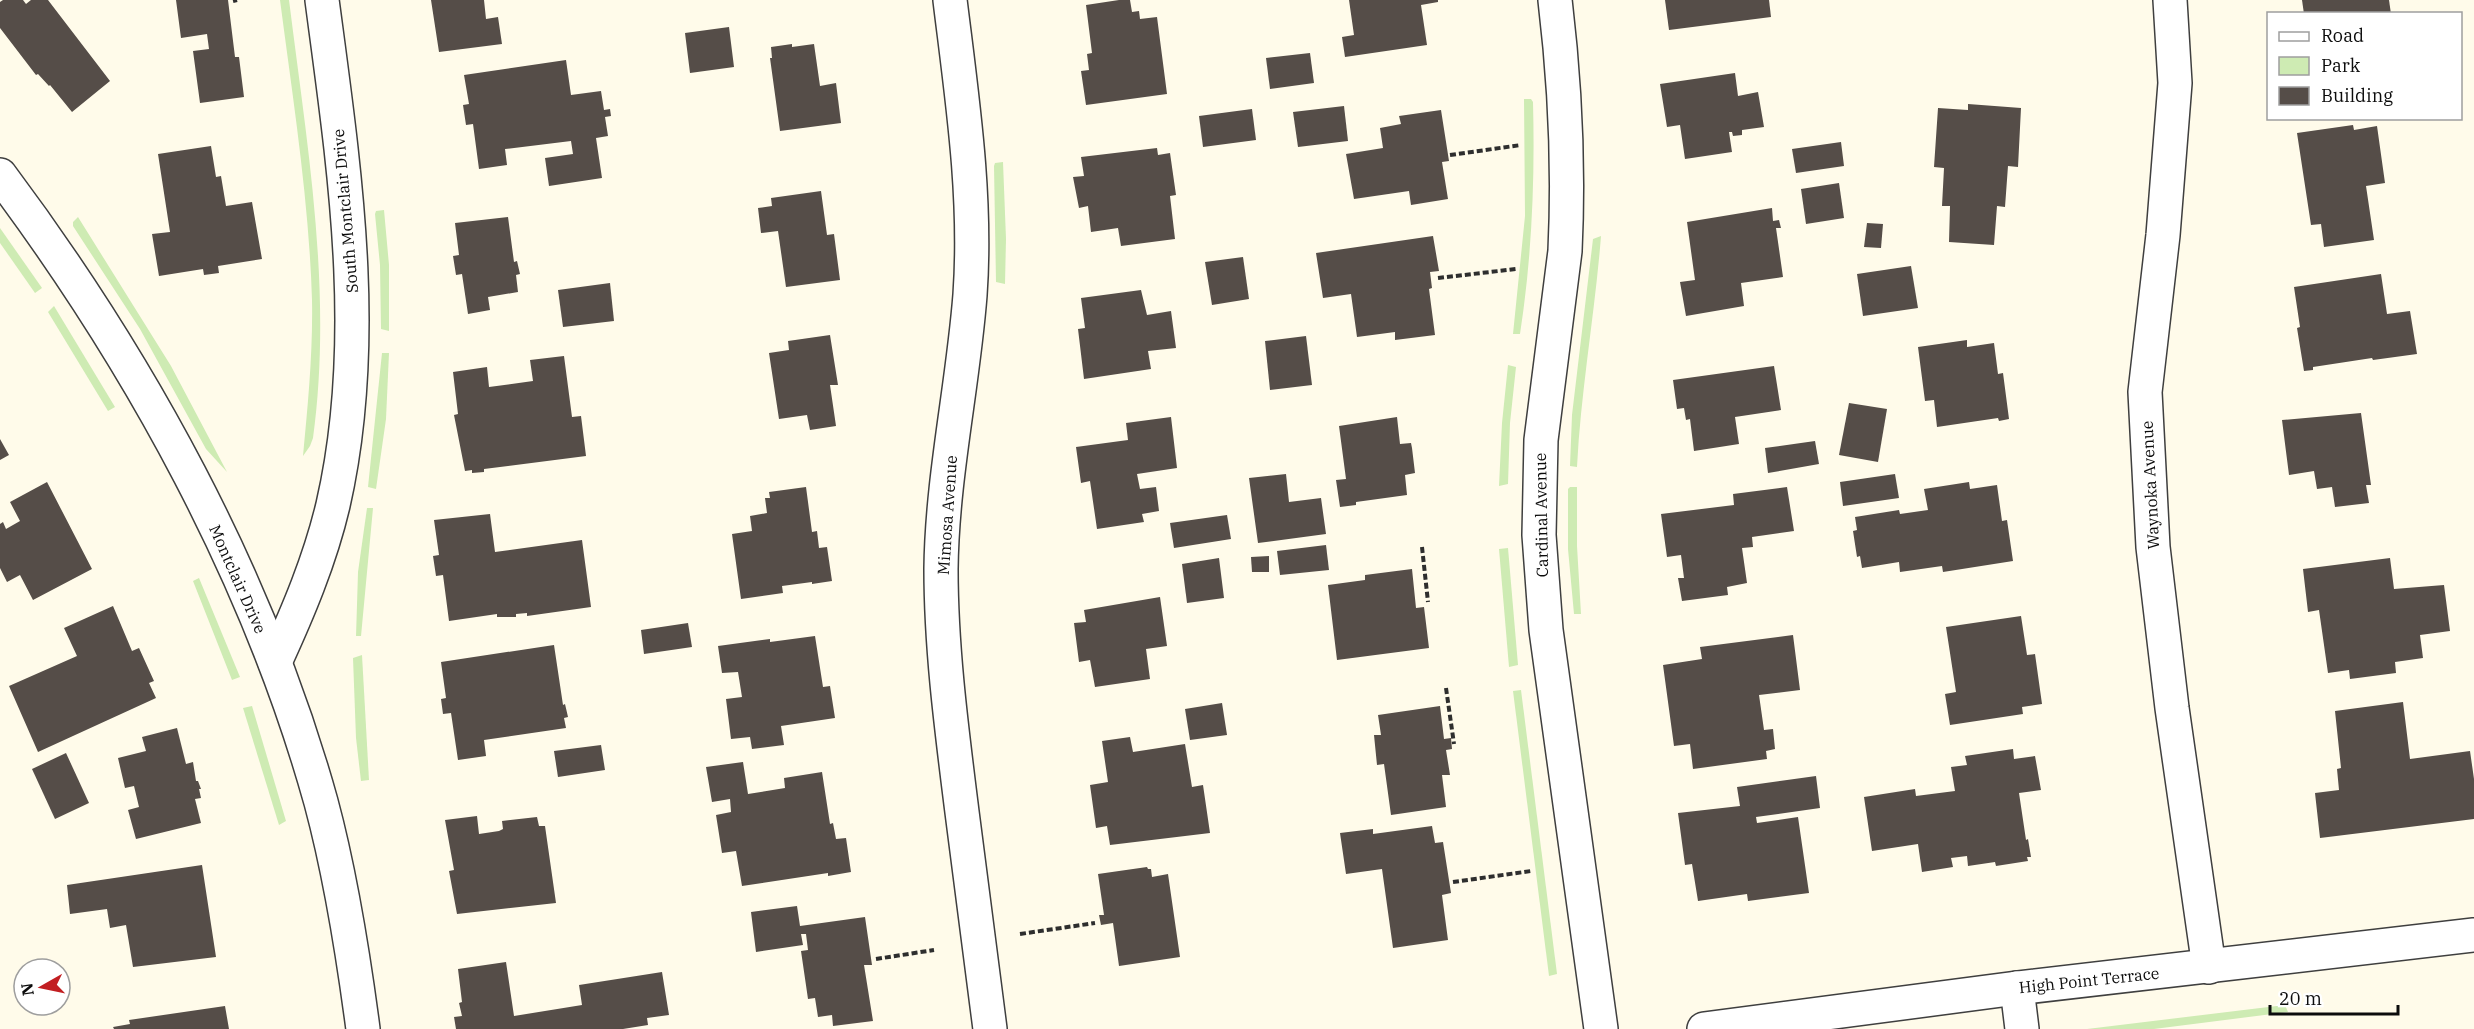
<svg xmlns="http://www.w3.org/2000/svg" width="2474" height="1029" font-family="'IBM Plex Serif',serif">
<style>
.green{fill:#ceebb3}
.building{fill:#554d48}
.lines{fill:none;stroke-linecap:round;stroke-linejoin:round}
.minor-casing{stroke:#3f3f3f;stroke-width:36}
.tertiary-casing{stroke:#3f3f3f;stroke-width:36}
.path{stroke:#2e2e2e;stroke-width:4;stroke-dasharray:6 3;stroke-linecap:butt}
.minor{stroke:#fff;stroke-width:33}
.tertiary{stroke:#fff;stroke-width:33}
.labels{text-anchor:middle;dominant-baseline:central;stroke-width:6;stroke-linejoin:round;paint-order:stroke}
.street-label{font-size:16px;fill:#0c0c0c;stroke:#fff}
</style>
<rect width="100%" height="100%" fill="#fffbea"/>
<g class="green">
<path d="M280,0H289C307,145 333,292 313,438L310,446L303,456C308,404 313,352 312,300C309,200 293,100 280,0Z"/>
<path d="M1524,99H1531L1533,102C1535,180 1532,256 1520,334H1513L1525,216Z"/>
<path d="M1003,162L1006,239L1005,284L996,282L994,166L995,163Z"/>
<path d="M384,210L389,265V331L381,329L380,265L375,214L376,211Z"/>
<path d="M78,217L171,366L227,472L206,449L140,329L73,226V222Z"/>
<path d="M0,228L42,288L35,293L0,243Z"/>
<path d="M1601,236C1595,313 1581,389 1577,467L1570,466L1572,415L1593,239Z"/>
<path d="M54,306L115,407L108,411L48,312Z"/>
<path d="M382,353H389L386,419L376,489L368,487Z"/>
<path d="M1508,365L1516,367L1510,423L1508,484L1499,486L1502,423Z"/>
<path d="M1570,487H1577V546L1581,614H1574L1568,549V489Z"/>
<path d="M367,508H373L361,636H356L358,572Z"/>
<path d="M1508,548L1518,665L1509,667L1499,549Z"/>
<path d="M199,578L240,677L232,680L193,581Z"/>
<path d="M362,655L369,780L361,781L356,738L353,658Z"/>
<path d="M1521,690L1557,974L1549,976L1513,691Z"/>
<path d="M252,706L286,821L279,825L243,708Z"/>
<path d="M2285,1005L2288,1012L2154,1029H2087Z"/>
</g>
<g class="building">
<path d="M3,0H23L26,4L31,0H48L110,81L72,112L50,85L49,86L38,74L36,75L0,28V2Z"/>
<path d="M176,0H228L235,57H239L244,97L200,103L193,51L209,49L207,34L181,38Z"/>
<path d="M431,0H484L486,19L498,17L502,44L439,52Z"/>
<path d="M1119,0H1130L1132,12L1139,11L1140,19L1157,17L1167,94L1086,105L1081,71L1089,70L1087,54L1092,53L1086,5Z"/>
<path d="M1349,0H1438V2L1421,5L1427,45L1345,57L1342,37L1354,35Z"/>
<path d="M1665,0H1769L1771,17L1669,30Z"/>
<path d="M2302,0H2389L2391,14H2304Z"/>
<path d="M729,27L734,67L690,73L685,33Z"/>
<path d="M792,44V47L814,44L820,86L836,83L841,123L780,131L770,58H772L771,47Z"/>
<path d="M1310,53L1314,83L1270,89L1266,58Z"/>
<path d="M566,60L571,95L601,91L604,110L610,109L611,116L605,117L608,136L596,138L602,178L549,186L545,158L573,154L571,141L505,149L507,165L479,169L473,124L466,125L463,105L469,104L464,75Z"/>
<path d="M1735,73L1738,96L1758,92L1764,127L1742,130V135L1733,136L1732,132H1729L1732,152L1685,159L1680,125L1667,127L1660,84Z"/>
<path d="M1968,104L2021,108L2018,167L2008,166L2005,207L1997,206L1994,245L1949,242L1950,206H1942L1944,168L1934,167L1938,108L1968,110Z"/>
<path d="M1344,106L1348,141L1298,147L1293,112Z"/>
<path d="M1252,109L1256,140L1203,147L1199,116Z"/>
<path d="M1441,110L1449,161L1442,162L1448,199L1411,205L1409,191L1354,199L1346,154L1383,148L1380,128L1401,124L1399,116Z"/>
<path d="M2353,125L2354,130L2377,126L2385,183L2366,186L2374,240L2324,247L2321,224L2311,225L2297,133Z"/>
<path d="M1841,142L1844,166L1796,173L1792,149Z"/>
<path d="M211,146L216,177L221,176L226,206L252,202L262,259L218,266L219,273L204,275L203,269L159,276L152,234L170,232L158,154Z"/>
<path d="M1157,148L1158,155L1170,153L1176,195L1170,196L1175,239L1121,246L1118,228L1091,232L1088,206L1079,208L1073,177L1084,176L1081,157Z"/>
<path d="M1839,183L1844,218L1806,224L1801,189Z"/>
<path d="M821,191L827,235L834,234L840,280L786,287L778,231L761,233L758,208L772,206L771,198Z"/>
<path d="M1772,208L1773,221L1779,220L1781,228H1776L1783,277L1741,283L1744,306L1686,316L1680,282L1695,280L1687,222Z"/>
<path d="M508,217L514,262L517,261L520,274L516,275L518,292L488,297L490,310L468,314L462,274L456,275L453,256L459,255L455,223Z"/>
<path d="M1867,223L1883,224L1881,248L1864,247Z"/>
<path d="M1433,236L1439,271L1430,272L1432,288L1429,289L1435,335L1395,340V332L1357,337L1351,294L1323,298L1316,253Z"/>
<path d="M1243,257L1249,299L1212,305L1205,262Z"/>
<path d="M1911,266L1918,308L1863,316L1857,274Z"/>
<path d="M2381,274L2387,314L2410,311L2417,354L2373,360L2372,358L2313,367V370L2304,371L2297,328L2300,327L2294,287Z"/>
<path d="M610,283L614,321L563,327L558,290Z"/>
<path d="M1141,290L1147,315L1171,311L1176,348L1148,351L1151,369L1084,379L1078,329L1085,328L1081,298Z"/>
<path d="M830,335L838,385H830L836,426L810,430L807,415L779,419L769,353L789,350L788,341Z"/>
<path d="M1306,336L1312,385L1270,390L1265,341Z"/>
<path d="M1967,340V347L1994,343L1998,374L2003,373L2009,419L1999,421L1998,418L1937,427L1934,400L1925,401L1918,347Z"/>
<path d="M564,356L572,417L581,416L586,456L484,469V472L472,473V470L465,471L454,415L458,414L453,372L487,367L489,387L533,381L530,360Z"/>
<path d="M1774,366L1781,410L1735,417L1739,444L1694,451L1690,419L1686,420L1684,408L1677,409L1673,380Z"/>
<path d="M1849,403L1887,409L1878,462L1839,455Z"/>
<path d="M2361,413L2371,485H2366L2369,503L2335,507L2332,487L2317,489L2314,471L2289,475L2282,420Z"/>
<path d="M1171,417L1177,468L1137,474L1140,489L1156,487L1159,511L1142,514L1144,522L1097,529L1090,481L1081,483L1076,447L1128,440L1126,423Z"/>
<path d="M1397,417L1400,444L1411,443L1412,448L1415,473L1405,475L1407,495L1356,502V505L1340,507L1336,480L1346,479L1339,426Z"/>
<path d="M0,439L9,455L0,460Z"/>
<path d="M1815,441L1819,464L1768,473L1765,448Z"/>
<path d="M1286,474L1289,502L1321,498L1326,534L1258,543L1249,478Z"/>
<path d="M1895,474L1899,498L1843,506L1840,482Z"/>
<path d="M47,482L92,569L33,600L20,575L7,582L0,568V524L3,522L6,529L20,521L10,502Z"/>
<path d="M1969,482L1970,489L1997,485L2002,521L2007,520L2013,561L1943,572L1942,566L1900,572L1899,562L1862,568L1860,556L1857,557L1853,531L1857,530L1855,517L1899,510L1900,514L1928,510L1924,489Z"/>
<path d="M806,487L812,532L817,531L819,548L827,547L832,581L812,584V582L782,586L783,593L741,599L732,534L752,531L750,516L767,513L765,498H770L769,492Z"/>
<path d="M1787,487L1794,531L1752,537L1753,547L1742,548L1747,583L1727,587L1728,595L1682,601L1678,578H1684L1681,555L1667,557L1661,514L1734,505L1733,494Z"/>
<path d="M490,514L495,552L582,540L591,607L527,616V613L516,614V617H497V614L449,621L443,575L436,576L433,556L439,555L434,520Z"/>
<path d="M1227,515L1231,539L1174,548L1170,523Z"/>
<path d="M1326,545L1329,570L1280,575L1277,551Z"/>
<path d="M1269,556V572H1252L1251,557Z"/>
<path d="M1219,558L1224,598L1187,603L1182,564Z"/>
<path d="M2390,558L2394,589L2444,585L2450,631L2420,635L2423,658L2395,662L2396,673L2350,679L2349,670L2328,673L2319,610L2308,612L2303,569Z"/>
<path d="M1412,569L1416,608L1424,607L1429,648L1337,660L1328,585L1365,580V575Z"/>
<path d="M1160,597L1167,646L1146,649L1150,679L1095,687L1090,660L1079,662L1074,623L1086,622L1084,610Z"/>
<path d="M113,606L132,651L139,648L154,681L149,683L156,698L38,752L9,686L77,656L64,628Z"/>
<path d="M2021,616L2027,655L2035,654L2042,704L2022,707L2023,714L1950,725L1945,694L1956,692L1946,627Z"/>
<path d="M688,623L692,647L644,654L641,630Z"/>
<path d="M1793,635L1800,690L1759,695L1764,730L1773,729L1775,749L1766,751L1767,759L1693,769L1690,744L1674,746L1663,665L1702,659L1700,647Z"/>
<path d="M815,636L823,687L830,686L835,718L781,726L784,745L752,749L750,737L731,739L726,699L742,697L738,672L722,673L718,646L770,639V642Z"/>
<path d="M554,645L563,705L565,704L568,717L564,718L566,728L484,740L486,756L458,760L451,713L443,714L441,699L446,698L441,662Z"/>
<path d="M2403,702L2410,759L2470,751L2474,779V819L2320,838L2315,793L2339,790L2337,769L2341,768L2335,711Z"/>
<path d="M1222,703L1227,735L1190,740L1185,709Z"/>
<path d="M1440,706L1444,739L1451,738L1452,749L1446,750L1450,775H1442L1446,807L1391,815L1384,764L1377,765L1374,735H1381L1378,715Z"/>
<path d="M177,728L186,764L193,762L196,781H198L201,789H199L201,798L195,799L201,823L136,839L128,810L139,807L134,786L125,788L118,758L146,751L142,737Z"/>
<path d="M1130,737L1133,752L1185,744L1192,787L1203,785L1210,833L1110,845L1107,826L1096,828L1090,785L1108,782L1102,741Z"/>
<path d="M601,745L605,770L558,777L554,751Z"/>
<path d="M2013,749L2014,759L2035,756L2041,790L2019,793L2026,840L2028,839L2031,857H2027L2028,861L1996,866L1995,862L1968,866L1967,856L1951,858L1953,867L1922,872L1918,844L1872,851L1864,797L1915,789L1916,796L1955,791L1951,767L1967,765L1965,756Z"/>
<path d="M66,753L89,803L55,819L32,769Z"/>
<path d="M743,762L748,794L785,788L784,778L822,772L830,824L833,823L836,839L846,838L851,872L828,876V873L742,886L736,851L722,853L716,815L731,812L730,799L712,802L706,767Z"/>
<path d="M1816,776L1820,808L1756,817L1757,823L1798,817L1809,893L1748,901L1747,894L1698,901L1692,864L1685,865L1678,813L1740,806L1737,787Z"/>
<path d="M477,816L479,834L499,831L503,829L502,821L537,817L539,826H545L556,903L457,914L449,871L454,870L445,820Z"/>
<path d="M1432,826L1435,843L1443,842L1451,893L1442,895L1448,940L1393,948L1382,869L1346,874L1340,833L1373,829V834Z"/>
<path d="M202,865L216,957L133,967L126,925L110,928L107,909L70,914L67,885Z"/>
<path d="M1147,867L1148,869H1151L1152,877L1168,874L1180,957L1119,966L1113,923L1101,925L1099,915H1104L1098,874Z"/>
<path d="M797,906L800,926L865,917L872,965H864L873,1021L833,1026L832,1015L818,1017L815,998L808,999L801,951L808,950L806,934H801L803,945L756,952L751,912Z"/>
<path d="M506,962L514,1016L582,1005L579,985L662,972L669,1015L647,1018L648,1025L623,1029H456L454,1017L462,1016L459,1003L462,1002L458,969Z"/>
<path d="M225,1006L229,1029H114L113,1027L130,1024L129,1020Z"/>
</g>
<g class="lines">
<defs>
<g id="minor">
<path d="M950,0C962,98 977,196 970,295C963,386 942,477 941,569C941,650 952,732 962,812C972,885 981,957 990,1029"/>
<path d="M1555,0C1565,83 1569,167 1565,251L1541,440L1539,535L1546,630L1601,1029"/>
<path d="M2170,0L2175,83L2163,235L2145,392L2153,547L2172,708L2209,967"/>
<path d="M0,175C140,362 258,576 321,802C341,876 353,953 363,1029"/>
<path d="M275,662C298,612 320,560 333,505C371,339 344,166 322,0"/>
<path d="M2017,988L2022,1029"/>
</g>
<path id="tertiary" d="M1704,1029L2017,988L2474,935"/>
</defs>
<use href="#minor" class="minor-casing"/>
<use href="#tertiary" class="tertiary-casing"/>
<g class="path">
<path d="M233,1L237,0"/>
<path d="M1450,155L1521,145"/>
<path d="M1438,278L1516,269"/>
<path d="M1422,547L1428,602"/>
<path d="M1446,688L1454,744"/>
<path d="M1453,882L1531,871"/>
<path d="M1020,934L1095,923"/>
<path d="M876,959L934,950"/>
</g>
<use href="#minor" class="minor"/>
<use href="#tertiary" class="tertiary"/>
</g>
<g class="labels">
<g class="street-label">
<text transform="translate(345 211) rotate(-95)">South Montclair Drive</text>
<text transform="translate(2150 485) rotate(-93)">Waynoka Avenue</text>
<text transform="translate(947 515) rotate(-86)">Mimosa Avenue</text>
<text transform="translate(1541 515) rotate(-91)">Cardinal Avenue</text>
<text transform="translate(238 579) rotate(66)">Montclair Drive</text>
<text transform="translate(2089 980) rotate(-6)">High Point Terrace</text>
</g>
</g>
<rect x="2267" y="12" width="195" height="108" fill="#ffffff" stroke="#9e9e9e" stroke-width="1.5"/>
<rect x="2279" y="32" width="30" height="9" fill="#ffffff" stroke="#9e9e9e" stroke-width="1.5"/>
<text x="2321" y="42" font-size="18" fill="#0c0c0c">Road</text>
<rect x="2279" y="57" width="30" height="18" fill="#ceebb3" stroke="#9e9e9e" stroke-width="1.5"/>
<text x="2321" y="72" font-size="18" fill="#0c0c0c">Park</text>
<rect x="2279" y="87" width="30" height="18" fill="#554d48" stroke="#9e9e9e" stroke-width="1.5"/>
<text x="2321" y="102" font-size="18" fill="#0c0c0c">Building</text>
<g transform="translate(42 987) rotate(261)"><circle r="28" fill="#ffffff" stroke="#9e9e9e" stroke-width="1.5"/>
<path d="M0-4.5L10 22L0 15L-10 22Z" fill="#c21e21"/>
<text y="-9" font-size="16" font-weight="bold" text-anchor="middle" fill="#0c0c0c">N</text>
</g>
<path d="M2270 1005v9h128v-9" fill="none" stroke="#0c0c0c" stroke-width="3"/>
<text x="2279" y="1005" font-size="18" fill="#0c0c0c" stroke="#ffffff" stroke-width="4.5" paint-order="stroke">20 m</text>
</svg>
